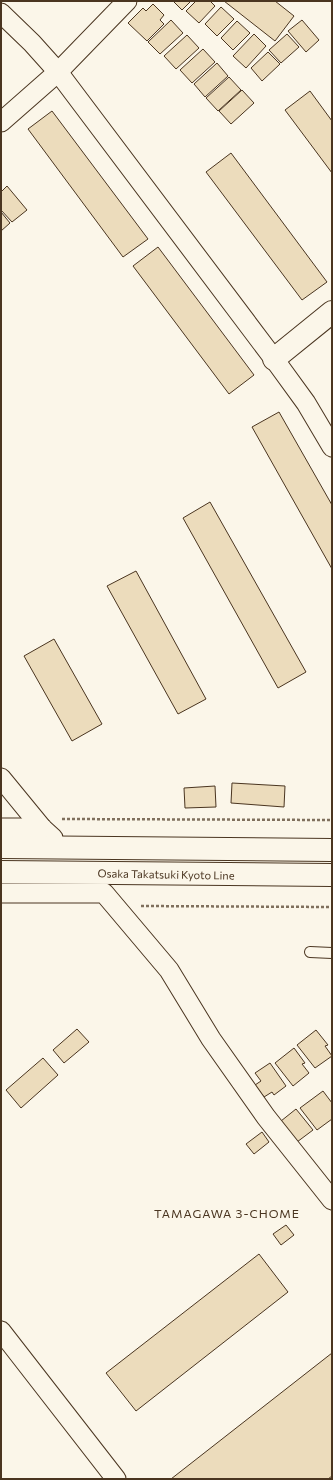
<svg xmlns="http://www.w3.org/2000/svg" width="333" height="1480" font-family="Commissioner,sans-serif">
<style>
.building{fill:#ecdcbc;stroke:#4a3520}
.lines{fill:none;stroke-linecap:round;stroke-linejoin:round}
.service-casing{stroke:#4a3520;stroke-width:12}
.minor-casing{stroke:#4a3520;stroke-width:21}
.tertiary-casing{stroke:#4a3520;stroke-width:24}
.primary-casing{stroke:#4a3520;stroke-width:24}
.path{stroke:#7f6f5c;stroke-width:2.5;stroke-dasharray:3 2;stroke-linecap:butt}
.service{stroke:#fbf6e9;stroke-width:10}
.minor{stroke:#fbf6e9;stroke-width:19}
.tertiary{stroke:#fbf6e9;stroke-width:22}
.primary{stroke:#fbf6e9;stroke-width:22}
.labels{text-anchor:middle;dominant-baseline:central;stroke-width:3;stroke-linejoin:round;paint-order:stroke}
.street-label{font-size:11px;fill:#4a3520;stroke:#fbf6e9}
.neighbourhood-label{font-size:12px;letter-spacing:1px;fill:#4a3520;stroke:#fbf6e9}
</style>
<rect width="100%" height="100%" fill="#fbf6e9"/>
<g class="building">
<path d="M173,1H191L182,10Z"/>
<path d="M196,1H210L215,6L199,23L186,11Z"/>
<path d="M224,1H275L294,16L275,41Z"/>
<path d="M153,4L164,15L160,20L164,24L147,41L128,23L143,8L146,11Z"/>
<path d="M221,7L234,19L217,36L205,24Z"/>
<path d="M171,20L183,33L160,54L148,42Z"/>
<path d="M302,20L319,40L306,52L288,31Z"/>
<path d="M237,21L250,33L233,50L221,38Z"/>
<path d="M254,34L266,46L246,68L233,56Z"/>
<path d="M287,34L299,47L281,63L269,50Z"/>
<path d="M187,35L199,48L176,69L164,56Z"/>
<path d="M203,49L215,62L192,83L180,70Z"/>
<path d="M268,52L280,64L262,81L251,68Z"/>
<path d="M217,63L228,76L205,97L194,84Z"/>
<path d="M229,77L241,90L218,111L206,98Z"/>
<path d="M242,90L254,103L231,124L219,111Z"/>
<path d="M310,91L332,121V173L285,110Z"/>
<path d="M52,111L148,239L123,257L28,129Z"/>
<path d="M231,153L327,282L302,300L206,172Z"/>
<path d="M7,186L27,210L12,222L1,210V192Z"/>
<path d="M1,212L10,223L1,231Z"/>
<path d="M158,247L254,375L229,394L133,266Z"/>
<path d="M279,412L332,505V569L252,427Z"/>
<path d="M210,502L306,672L278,688L183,518Z"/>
<path d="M136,571L206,699L178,714L107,586Z"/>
<path d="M54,639L102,724L72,741L24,656Z"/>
<path d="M232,783L285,786L284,807L231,803Z"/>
<path d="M215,786L216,807L185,808L184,788Z"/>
<path d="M77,1029L89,1042L64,1063L53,1050Z"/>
<path d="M316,1030L328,1045L325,1046L332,1056L315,1068L297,1045Z"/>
<path d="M294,1048L305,1063L302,1064L309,1073L293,1086L275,1063Z"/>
<path d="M43,1058L58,1075L21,1108L6,1090Z"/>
<path d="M270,1063L286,1086L274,1095L272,1092L264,1097L255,1085L261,1081L255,1073Z"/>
<path d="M323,1091L332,1103V1119L317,1130L300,1108Z"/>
<path d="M296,1109L313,1130L297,1142L281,1121Z"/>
<path d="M262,1132L269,1142L254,1154L246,1144Z"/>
<path d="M286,1225L294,1235L281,1245L273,1234Z"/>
<path d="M259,1254L288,1292L136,1411L106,1373Z"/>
<path d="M332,1353V1476L328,1479H171Z"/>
</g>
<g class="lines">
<defs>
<path id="service" d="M310,952L332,953"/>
<g id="minor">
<path d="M1,13L32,43L58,72L274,359L306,403L332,447"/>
<path d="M1,122L58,72L127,1"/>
<path d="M1,778L42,828L53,838"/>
<path d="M1,828H42"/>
<path d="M1,893H104L169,970L211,1039L266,1117L332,1200"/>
<path d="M1,1331L116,1479"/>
</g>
<path id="tertiary" d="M274,359L332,312"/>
<g id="primary">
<path d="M1,847L332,850"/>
<path d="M1,872L332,875"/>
</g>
</defs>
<use href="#service" class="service-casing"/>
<use href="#minor" class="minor-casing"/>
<use href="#tertiary" class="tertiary-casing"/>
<use href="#primary" class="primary-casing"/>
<g class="path">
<path d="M62,819L332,820"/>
<path d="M141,906L332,907"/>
</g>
<use href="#service" class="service"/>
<use href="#minor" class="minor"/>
<use href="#tertiary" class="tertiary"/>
<use href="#primary" class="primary"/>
</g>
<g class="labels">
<g class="street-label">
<text transform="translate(166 874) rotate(1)">Osaka Takatsuki Kyoto Line</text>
</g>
<g class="neighbourhood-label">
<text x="227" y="1213">TAMAGAWA 3-CHOME</text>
</g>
</g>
<rect width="333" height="1480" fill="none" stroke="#4a3520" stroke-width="4"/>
</svg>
